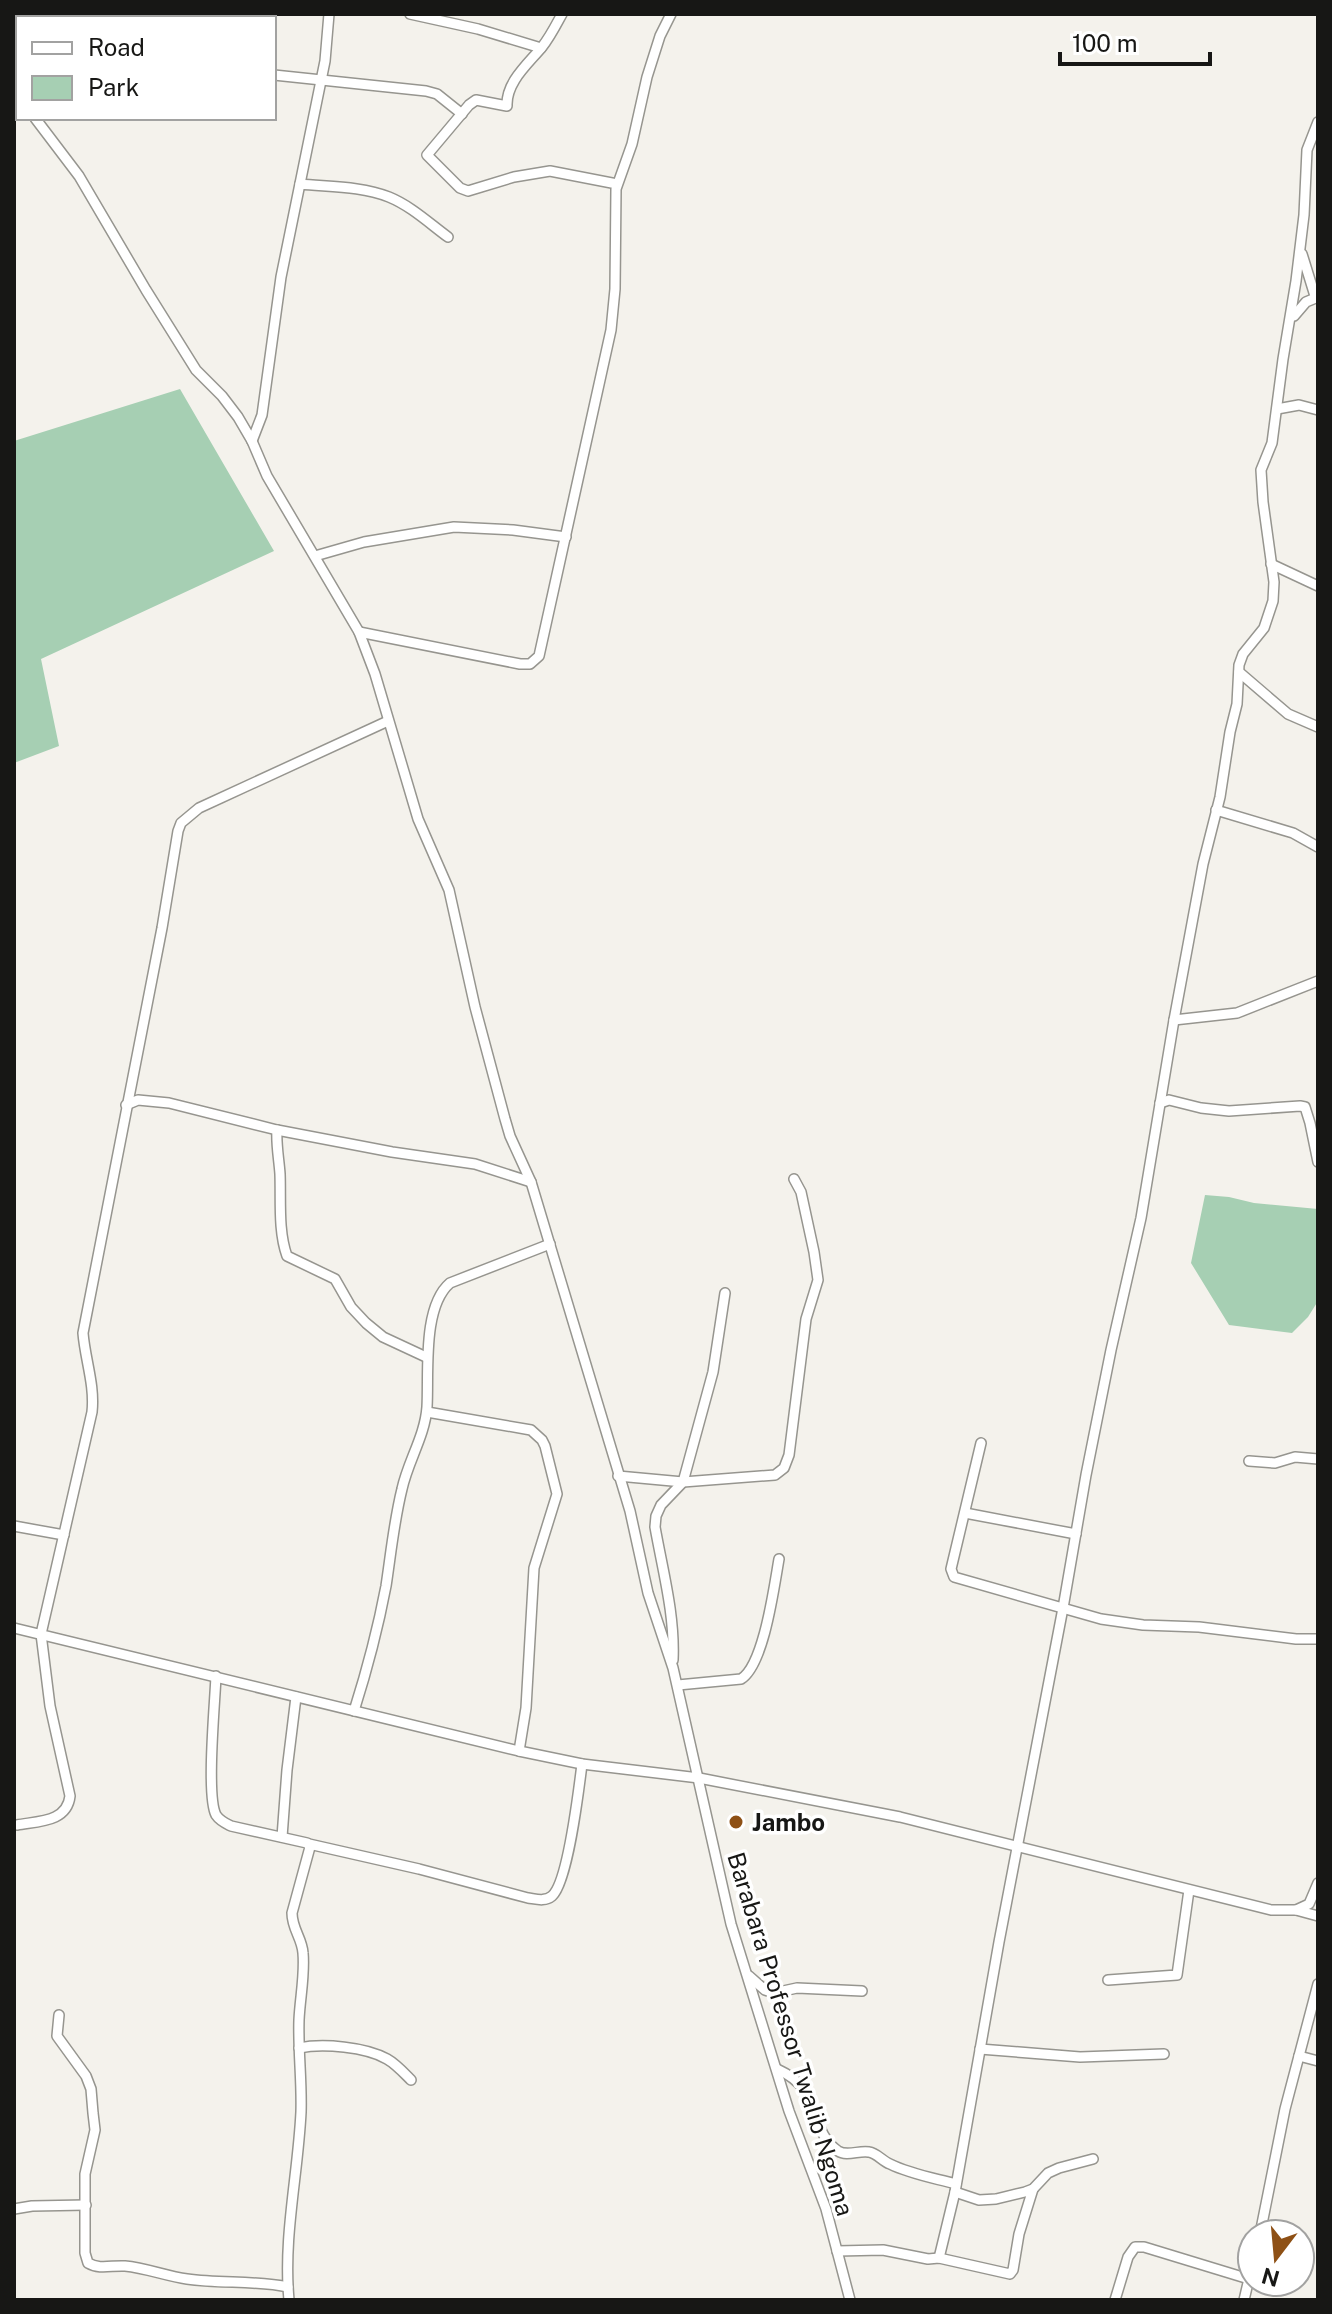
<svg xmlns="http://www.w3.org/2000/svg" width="1332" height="2314" font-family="'Public Sans',sans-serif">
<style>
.green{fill:#a6cfb3}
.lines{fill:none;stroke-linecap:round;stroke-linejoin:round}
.minor-casing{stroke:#96958f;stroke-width:12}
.minor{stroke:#fff;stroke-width:9}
.poi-dot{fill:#8e5015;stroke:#fff;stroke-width:3}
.labels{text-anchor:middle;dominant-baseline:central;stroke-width:7;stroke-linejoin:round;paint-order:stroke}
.poi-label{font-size:24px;font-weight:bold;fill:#171715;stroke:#fff;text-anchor:start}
.street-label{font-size:24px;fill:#171715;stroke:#fff}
</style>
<rect width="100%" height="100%" fill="#f4f2ec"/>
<g class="green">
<path d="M180,389L274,551L41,659L59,746L14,763V441Z"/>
<path d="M1205,1195L1229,1197L1254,1203L1318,1209V1301L1308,1317L1292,1333L1229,1325L1191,1263Z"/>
</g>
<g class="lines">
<defs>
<g id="minor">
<path d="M410,14L478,29L541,48"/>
<path d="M562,14C556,25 550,37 542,47C528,64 506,82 507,106L476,100L469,105L427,155L460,188L468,191L514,177L550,171L617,184"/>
<path d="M14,21L21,14"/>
<path d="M274,75L426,91L437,94L462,114"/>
<path d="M18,90H14L18,96"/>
<path d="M35,118L79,176L146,290L196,370L222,396L238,417L252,441L267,476L359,632L375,674L418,819L449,890L475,1007L505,1119L510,1136L531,1182L630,1511L648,1593L673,1668L731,1924L789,2111L826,2209L850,2300"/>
<path d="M300,184C329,187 361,186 389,197C411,206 429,223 448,237"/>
<path d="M1302,254L1315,296"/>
<path d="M1294,316L1306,302L1318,297"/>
<path d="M1277,409L1299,405L1318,410"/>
<path d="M252,441L262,415L281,277L325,61L329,14"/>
<path d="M315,556L364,542L454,527L513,530L566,537"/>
<path d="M1271,564L1318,586"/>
<path d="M359,632L520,664H530L539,656L611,330L615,289L616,189L632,144L647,77L660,36L671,14"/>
<path d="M1239,672L1288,714L1318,727"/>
<path d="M1216,810L1293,833L1318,847"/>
<path d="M1174,1020L1237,1013L1318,981"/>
<path d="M1160,1103L1169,1100L1201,1108L1229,1111L1300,1106L1305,1107L1310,1123L1318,1162"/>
<path d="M126,1105L138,1100L169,1103L277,1130L392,1152L475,1164L531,1182"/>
<path d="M277,1130C276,1145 279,1159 280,1174C281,1200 278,1231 287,1256L335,1279L351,1307L366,1323L383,1337L426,1357"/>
<path d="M427,1412L531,1430L542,1440L545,1446L557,1494L534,1568L526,1708L519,1751"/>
<path d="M981,1443L951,1569L954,1577L1101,1619L1143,1625L1199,1627L1296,1639H1318"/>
<path d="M1249,1461L1275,1463L1295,1457L1318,1459"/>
<path d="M618,1476L683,1482L775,1475L784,1468L789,1455L806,1319L818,1280L814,1252L801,1192L794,1179"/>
<path d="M965,1513L1076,1534"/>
<path d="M14,1526L64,1535"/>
<path d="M14,1628L519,1751L582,1764L699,1778L900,1817L1271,1910H1296L1309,1904L1318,1883"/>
<path d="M673,1660C675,1615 663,1572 655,1527L656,1516L661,1505L683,1482L713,1372L725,1293"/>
<path d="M216,1676C215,1702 206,1796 216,1815C220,1821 225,1823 231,1826L307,1843L310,1847L292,1913C292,1929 302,1938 303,1953C305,1975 300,1998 299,2020C298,2051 302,2081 301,2112C298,2175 283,2237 289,2300"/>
<path d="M678,1685L741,1679C764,1665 774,1587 779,1559"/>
<path d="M354,1711C367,1670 378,1628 386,1586C391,1553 394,1521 402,1489C408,1461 425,1436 427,1407C429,1373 422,1307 450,1283L550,1244"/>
<path d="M17,1825C39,1821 67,1822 70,1796L50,1706L41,1634L92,1412C95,1385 85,1359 83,1333L162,928L178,831L181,823L199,808L388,721"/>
<path d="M282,1837L287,1770L296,1697"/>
<path d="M309,1844L419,1869L528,1898C536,1899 545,1902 552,1896C568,1882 579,1788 582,1764"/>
<path d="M1296,1910L1318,1916"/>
<path d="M749,1976L765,1990L774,1993L797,1988L862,1991"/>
<path d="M1108,1980L1177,1975L1189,1890"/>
<path d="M59,2015L57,2036L86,2076L91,2089L93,2113L95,2130L85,2174V2253L88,2263C100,2270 112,2265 125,2266C146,2268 166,2276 187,2279C221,2284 255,2280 288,2287"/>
<path d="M299,2048C323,2043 366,2047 387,2059C396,2064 404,2073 411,2080"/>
<path d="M980,2049L1080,2057L1164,2054"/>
<path d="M1299,2056L1318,2061"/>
<path d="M777,2069C826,2091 806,2128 838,2151C847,2157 859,2150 869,2152C877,2153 882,2161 890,2164C910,2174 934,2178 956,2184"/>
<path d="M955,2192L979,2200L996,2199L1025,2192L1033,2189L1048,2173L1059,2168L1093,2159"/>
<path d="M14,2209L32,2206L86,2205"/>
<path d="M1260,2234L1285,2109L1318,1984"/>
<path d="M837,2251L883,2250L928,2259L939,2258L1010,2274L1013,2270L1019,2234L1033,2189"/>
<path d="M939,2258L955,2192L999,1942L1063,1608L1086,1475L1111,1350L1141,1218L1174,1020L1203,864L1220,797L1230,732L1237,704L1239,665L1243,654L1264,628L1273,601L1274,582L1263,502L1261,470L1272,443L1283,359L1296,281L1304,215L1307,150L1318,122"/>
<path d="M1115,2300L1128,2257L1135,2247H1144L1249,2279"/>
<path d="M1244,2300L1252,2266"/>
</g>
</defs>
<use href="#minor" class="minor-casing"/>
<use href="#minor" class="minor"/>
</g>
<circle class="poi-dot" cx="736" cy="1822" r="8"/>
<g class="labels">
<g class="poi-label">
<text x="752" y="1822">Jambo</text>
</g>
<g class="street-label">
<text transform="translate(791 2034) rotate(73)">Barabara Professor Twalib Ngoma</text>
</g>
</g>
<rect width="1332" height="2314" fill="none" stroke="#171715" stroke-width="32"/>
<rect x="16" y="16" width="260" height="104" fill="#ffffff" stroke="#a2a2a1" stroke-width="2"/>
<rect x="32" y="42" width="40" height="12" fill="#ffffff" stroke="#a2a2a1" stroke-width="2"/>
<text x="88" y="56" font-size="24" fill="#171715">Road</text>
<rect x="32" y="76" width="40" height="24" fill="#a6cfb3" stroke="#a2a2a1" stroke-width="2"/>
<text x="88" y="96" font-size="24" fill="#171715">Park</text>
<g transform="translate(1276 2258) rotate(196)"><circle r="38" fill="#ffffff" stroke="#a2a2a1" stroke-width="2"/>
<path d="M0-6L14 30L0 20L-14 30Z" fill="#8e5015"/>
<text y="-12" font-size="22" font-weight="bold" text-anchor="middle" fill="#171715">N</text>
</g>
<path d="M1060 52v12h150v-12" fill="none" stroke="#171715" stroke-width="4"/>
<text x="1072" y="52" font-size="24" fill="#171715" stroke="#ffffff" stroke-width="6" paint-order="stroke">100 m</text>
</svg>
